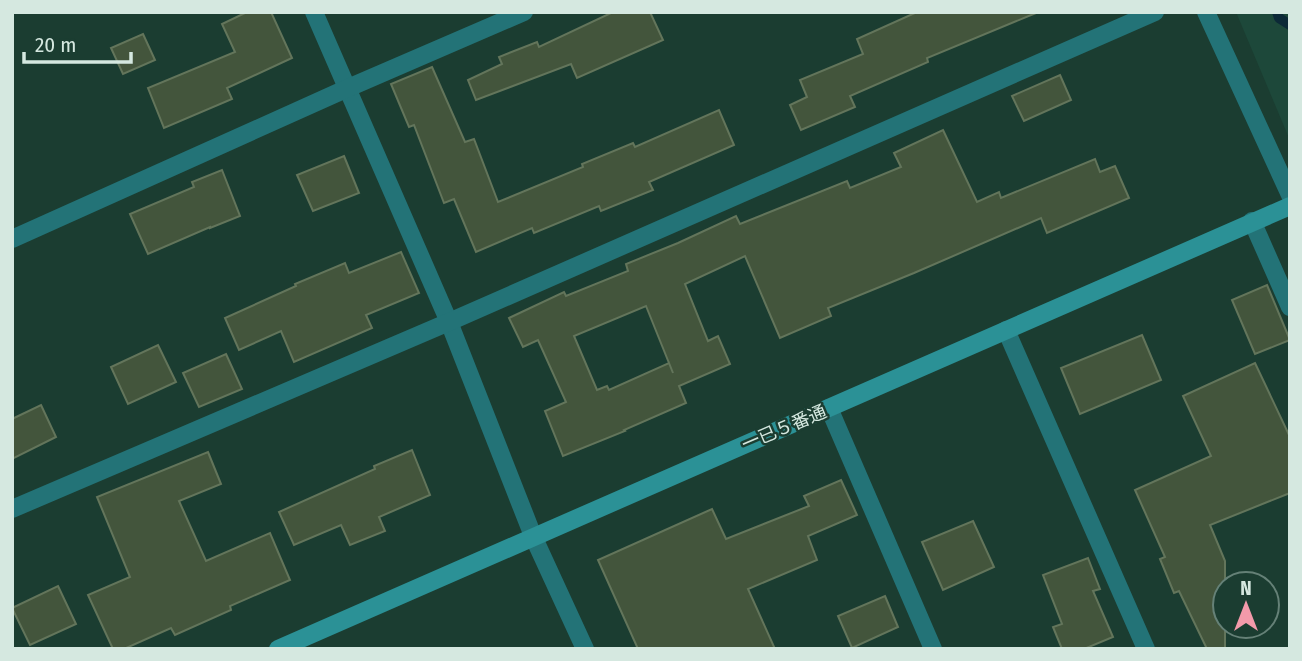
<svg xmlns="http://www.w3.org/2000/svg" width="1302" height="661" font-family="'Fira Sans Condensed','Noto Sans JP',sans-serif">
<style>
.built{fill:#1d483a}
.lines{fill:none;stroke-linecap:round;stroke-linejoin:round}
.stream{stroke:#0c2937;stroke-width:10}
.building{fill:#43553c;stroke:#63755b;stroke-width:2;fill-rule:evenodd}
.street{stroke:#237377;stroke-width:18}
.secondary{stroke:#2b9196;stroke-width:18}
.labels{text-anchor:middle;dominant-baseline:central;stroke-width:5;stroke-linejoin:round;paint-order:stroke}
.street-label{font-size:18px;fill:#d5e8e0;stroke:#1b3d31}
</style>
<rect width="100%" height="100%" fill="#1b3d31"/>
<path class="built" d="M1236,12H1290V138H1289Z"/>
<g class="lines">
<path class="stream" d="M1277,12L1279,18L1290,25"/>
</g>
<g class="building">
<path d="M247,12H271L292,58L227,88L232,99L164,128L148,88L235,52L222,24Z"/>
<path d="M613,12H650L663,40L577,78L571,64L476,100L468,80L502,64L499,57L537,42L539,47Z"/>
<path d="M917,12L1036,13L927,58L928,62L850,96L855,107L801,130L790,105L807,97L800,80L863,54L857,39Z"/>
<path d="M143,34L155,60L123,74L111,48Z"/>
<path d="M432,67L465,142L474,139L498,202L583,167L582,164L633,143L635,147L719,110L734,145L649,182L653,190L601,211L599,206L534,233L532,228L476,252L454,199L444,203L414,125L409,127L391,84Z"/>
<path d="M1060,75L1071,100L1024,121L1012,96Z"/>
<path d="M943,130L977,202L999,192L1001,198L1095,159L1100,172L1115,166L1129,198L1047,233L1041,218L914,273L828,308L831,316L780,338L745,256L685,284L708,341L718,336L730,364L679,386L686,403L624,430L625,431L563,456L545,411L566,402L538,340L523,347L509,318L564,292L566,296L628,271L626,264L678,243L736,216L740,224L847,181L850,188L901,167L894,153ZM646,306L673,373L669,363L609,390L607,386L597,390L574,336Z"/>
<path d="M344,156L359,193L313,211L297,175Z"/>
<path d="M222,170L240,216L210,228V227L148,254L130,214L194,187L192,182Z"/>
<path d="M401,252L419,293L366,315L372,328L294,362L281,331L239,350L225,318L296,286L295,284L345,263L349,273Z"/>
<path d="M1267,285L1290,340L1255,354L1232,300Z"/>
<path d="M1142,335L1161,380L1080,414L1061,368Z"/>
<path d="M158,345L176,382L128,404L111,367Z"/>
<path d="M226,354L242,389L199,407L183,373Z"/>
<path d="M1255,363L1290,437V493L1210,525L1225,561V649H1207L1179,591L1174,593L1160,559L1165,557L1135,490L1211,456L1183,396Z"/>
<path d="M41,405L56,437L12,459V419Z"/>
<path d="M412,450L430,495L379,517L385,531L350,545L341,525L294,545L279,512L375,469L374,466Z"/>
<path d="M208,452L221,484L179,501L206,561L270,533L290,580L230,606L231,610L175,635L171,628L124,649H113L88,595L130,577L97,497Z"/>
<path d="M841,480L857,515L808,536L817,560L748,589L775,649H638L598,560L712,509L726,539L809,506L804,496Z"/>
<path d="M973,521L994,567L943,590L922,542Z"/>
<path d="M1088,558L1100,589L1093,591L1113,637L1084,649H1062L1053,627L1062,624L1043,575Z"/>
<path d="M58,586L76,624L30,645L12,608Z"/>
<path d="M885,596L898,627L852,648L838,616Z"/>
</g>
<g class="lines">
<g class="street">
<path d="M314,12L449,322L533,536L585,649"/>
<path d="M1206,12L1290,195"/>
<path d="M1252,221L1290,307"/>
<path d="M12,239L348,88L524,12"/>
<path d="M1006,330L1146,649"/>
<path d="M829,408L933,649"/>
<path d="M12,509L449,322L1155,12"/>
</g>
<path class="secondary" d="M278,649L1290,206"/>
</g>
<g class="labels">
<g class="street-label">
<text transform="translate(784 428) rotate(-23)">一已５番通</text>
</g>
</g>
<rect width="1302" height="661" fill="none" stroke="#d5e8e0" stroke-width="28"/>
<g transform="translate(1246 605)"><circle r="33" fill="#1b3d31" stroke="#658177" stroke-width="2"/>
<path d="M0-5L12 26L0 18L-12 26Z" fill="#f39aaa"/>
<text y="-10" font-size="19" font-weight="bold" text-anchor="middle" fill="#d5e8e0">N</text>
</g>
<path d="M24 52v10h107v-10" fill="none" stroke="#d5e8e0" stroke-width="3.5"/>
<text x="35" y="52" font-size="21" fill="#d5e8e0" stroke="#1b3d31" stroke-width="5" paint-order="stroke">20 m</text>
</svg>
